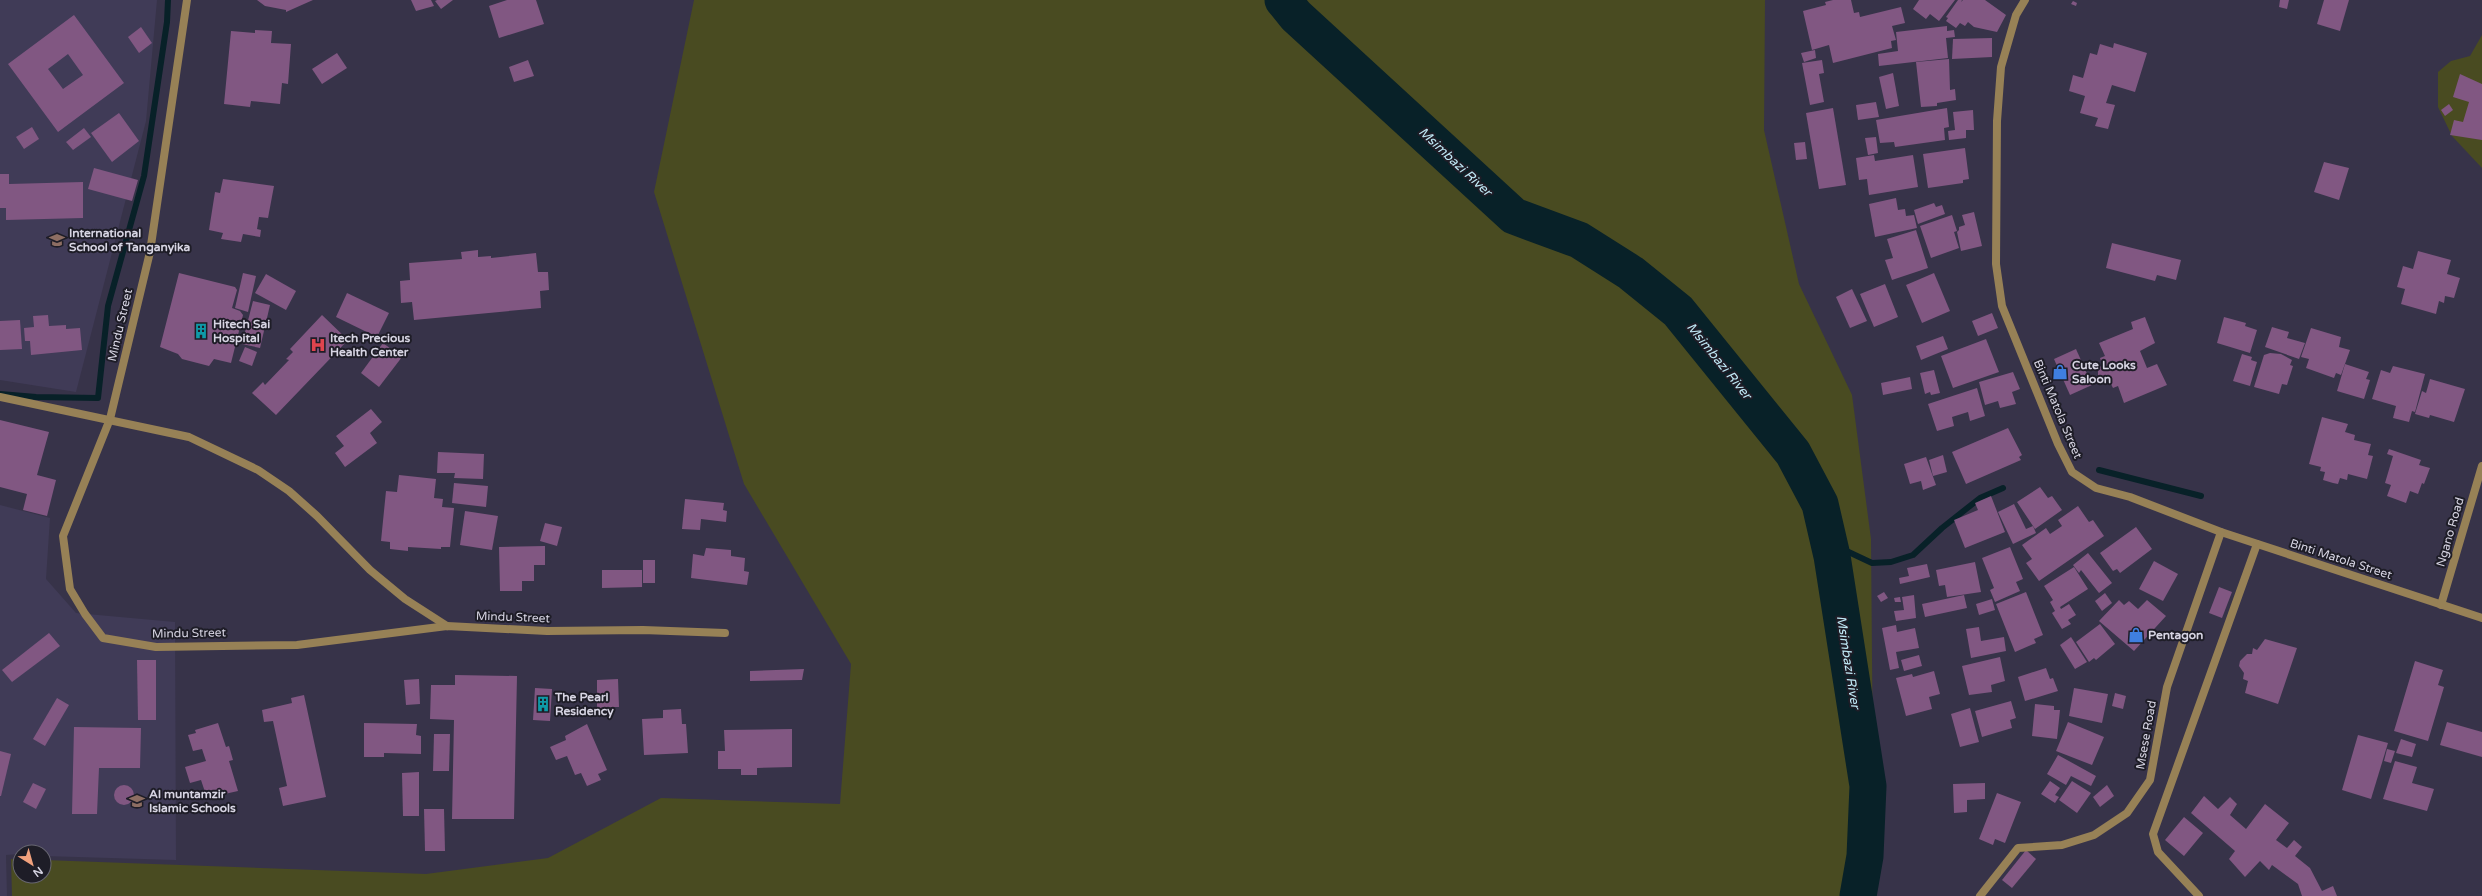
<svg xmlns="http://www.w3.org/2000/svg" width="2482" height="896" font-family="'Varela Round',sans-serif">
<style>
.built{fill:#403b57}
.green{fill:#494b21}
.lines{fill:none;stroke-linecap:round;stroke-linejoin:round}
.stream{stroke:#082128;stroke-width:6}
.river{stroke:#082128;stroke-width:37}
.building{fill:#815782;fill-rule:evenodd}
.street{stroke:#978156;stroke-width:8}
.labels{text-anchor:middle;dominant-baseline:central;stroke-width:4;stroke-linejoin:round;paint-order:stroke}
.poi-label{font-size:12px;font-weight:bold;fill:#d7d5e3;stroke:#1e1d27;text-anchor:start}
.street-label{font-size:12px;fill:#d7d5e3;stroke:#1e1d27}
.water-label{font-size:13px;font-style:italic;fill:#c0e9f6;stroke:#1e1d27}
</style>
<rect width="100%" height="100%" fill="#373349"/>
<g class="built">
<path d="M0,0H157L146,121L76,392L0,380Z"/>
<path d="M0,505L50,518L46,579L76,613L175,622L176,860L44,856V852L6,855L7,896H0Z"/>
</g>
<g class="green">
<path d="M694,0H1765L1764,130L1799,284L1852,395L1871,539L1874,896H12L11,859L20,860V876H44V860L426,874L548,858L661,798L840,804L851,664L744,484L654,192Z"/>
<path d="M2482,35V168L2452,136L2438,107V72L2451,61L2470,56Z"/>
</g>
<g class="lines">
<g class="stream">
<path d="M0,394L36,397L98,398L108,306L144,176L167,22L168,0"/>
<path d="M2099,470L2201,496"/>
<path d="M1832,556L1838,547L1872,563L1891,562L1913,555L1942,528L1980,498L2003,488"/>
</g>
<path class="river" d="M1283,0L1296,16L1514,216L1579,240L1631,273L1678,311L1793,453L1820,504L1832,556L1868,786L1865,856L1858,896"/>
</g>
<g class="building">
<path d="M257,0H313L286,12V10L265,6Z"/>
<path d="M411,0H431L434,6L416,11Z"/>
<path d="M437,0H453L441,9L435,1Z"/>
<path d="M507,0H536L544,24L499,38L489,6Z"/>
<path d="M1833,0H1851L1854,13L1859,12L1860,17L1901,7L1905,23L1892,26L1896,40L1891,41L1892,48L1833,63L1829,45L1812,50L1803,11L1826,5L1825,2Z"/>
<path d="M1919,0H1955L1939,21L1930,14L1926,19L1913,9Z"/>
<path d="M1958,0H1962L1961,2L1963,0H1985L2006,15L1997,32L1974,27L1968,22L1965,26L1960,23L1956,28L1946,21L1948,18L1946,17Z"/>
<path d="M2280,0H2289L2287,9L2279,7Z"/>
<path d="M2324,0H2349L2340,31L2317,24Z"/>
<path d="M2073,1L2077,3L2076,6L2071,4Z"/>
<path d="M74,15L124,83L58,132L8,64ZM68,54L83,75L63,89L48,69Z"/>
<path d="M1947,26V31L1954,30L1955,37L1946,38L1948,58L1879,66L1878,54L1898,51L1896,32Z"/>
<path d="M141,27L152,43L139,53L128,37Z"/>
<path d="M255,30L272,31L271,43L291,44L288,84L282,83L280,104L251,101L250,107L224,104L231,31L255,33Z"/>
<path d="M1992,38V57L1952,59L1953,39Z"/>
<path d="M2114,43L2147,53L2135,92L2112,85L2106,103L2115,105L2108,129L2095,126L2098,118L2080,113L2085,96L2069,91L2073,75L2083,78L2090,53L2097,55L2100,44L2113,48Z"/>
<path d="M1815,50L1816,58L1804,62L1801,53Z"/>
<path d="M337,53L347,68L322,84L312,69Z"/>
<path d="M1949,59L1950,90L1955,89L1956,100L1937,103V106L1921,107L1916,62Z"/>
<path d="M528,60L534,76L514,82L509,67Z"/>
<path d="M1822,60L1824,73L1819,74L1824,102L1810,105L1802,63Z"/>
<path d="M1893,73L1899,106L1886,109L1879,77Z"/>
<path d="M2460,74L2482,84V140L2450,135L2454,120L2463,122L2469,102L2453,97Z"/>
<path d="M1876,102L1879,117L1858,120L1856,105Z"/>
<path d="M2449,104L2453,110L2445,116L2441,110Z"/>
<path d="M1833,108L1846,185L1819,189L1806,113Z"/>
<path d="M1947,108L1949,127L1944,128L1945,140L1895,147L1894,142L1880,143L1876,120Z"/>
<path d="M1973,110L1974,130H1966V138L1949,140L1948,131L1955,130L1953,112Z"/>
<path d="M119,113L139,141L112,162L91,133Z"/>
<path d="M32,127L39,139L24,149L16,137Z"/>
<path d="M84,128L91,137L73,150L66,142Z"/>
<path d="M1876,137L1878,153L1868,155L1865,138Z"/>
<path d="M1805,142L1807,159L1796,160L1794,143Z"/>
<path d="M1965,148L1969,179L1963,180V183L1928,188L1923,154Z"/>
<path d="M1874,155L1875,161L1913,155L1918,187L1869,195L1867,179L1859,180L1856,158Z"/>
<path d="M2324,162L2349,168L2339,200L2314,192Z"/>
<path d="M94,168L138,180L132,201L88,189Z"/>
<path d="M0,174H9V184L83,182V218L6,220V208H0Z"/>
<path d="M223,179L274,186L268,218L259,217L257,229L261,230L260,237L243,234L241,242L221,239L223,233L209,230L215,192L220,193Z"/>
<path d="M1896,198L1898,210L1905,209L1906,216L1914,215L1917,228L1875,237L1869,204Z"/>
<path d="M1934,203L1936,207L1942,205L1945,214L1918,224L1914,210Z"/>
<path d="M1974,212L1982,246L1961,251L1957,232L1959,230V227L1965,225L1962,215Z"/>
<path d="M1952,215L1957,231L1954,232L1959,248L1931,258L1920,226Z"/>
<path d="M1916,230L1928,268L1892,280L1885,260L1893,258L1887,239Z"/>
<path d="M2112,243L2181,260L2176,280L2157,275L2155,281L2106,268Z"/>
<path d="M478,250V257L491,256V258L536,253L538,272H548L549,290L540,291L541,308L414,320L412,302L401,303L400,281L410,280L409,263L462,259L461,252Z"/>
<path d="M2418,251L2451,260L2447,274L2460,278L2454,298L2445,296L2444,303L2439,301L2436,314L2401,304L2405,289L2397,287L2403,266L2413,269Z"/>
<path d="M179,273L235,287L237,290L232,308L240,311L243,315L231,363L214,359L209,366L182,359L178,354L160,347Z"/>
<path d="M243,273L256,276L248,312L235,308Z"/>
<path d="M1934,273L1950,311L1922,323L1906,285Z"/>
<path d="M266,274L296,291L286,310L255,293Z"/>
<path d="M1885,284L1898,317L1874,327L1860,294Z"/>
<path d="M1852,289L1867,321L1850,328L1836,297Z"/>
<path d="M347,293L389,313L377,337L336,317Z"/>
<path d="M253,301L270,305L260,348L242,344Z"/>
<path d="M1992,313L1998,328L1978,336L1972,321Z"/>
<path d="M48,315L49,326L66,325V329L80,328L82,350L31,355L30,341H25L24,328L34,327L33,316Z"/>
<path d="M322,315L348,340L276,415L252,393L263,382L265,385L289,360L286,359L293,352L290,349Z"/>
<path d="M2145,317L2155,343L2140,351L2147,368L2157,364L2167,385L2124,403L2118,386L2113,388L2110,382L2108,384L2098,377V370L2102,364L2100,358L2105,356L2099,343L2133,329L2131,322Z"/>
<path d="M2224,317L2246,323L2245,326L2257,330L2250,353L2217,343Z"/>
<path d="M20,320L22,349L0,350V321Z"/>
<path d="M2272,327L2289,332L2287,338L2305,343L2299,359L2265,347Z"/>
<path d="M2311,328L2341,337L2339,347L2350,350L2341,375L2336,373L2334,378L2306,368L2309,359L2301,357Z"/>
<path d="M1943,336L1948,349L1921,360L1916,346Z"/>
<path d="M1986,339L1999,372L1953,388L1941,356Z"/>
<path d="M383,343L402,357L379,387L361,373Z"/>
<path d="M245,347L257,352L252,366L239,361Z"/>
<path d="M2076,349L2092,385L2070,395L2054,359Z"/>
<path d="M2270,353L2281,354L2292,360L2290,365L2293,366L2287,385L2282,384L2279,394L2254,387L2264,355Z"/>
<path d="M2242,354L2252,357L2251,360L2257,362L2250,386L2233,381Z"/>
<path d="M2345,364L2369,372L2366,379L2370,380L2364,399L2337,391Z"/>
<path d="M2393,366L2425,374L2415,412L2412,411L2409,422L2393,418L2396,406L2372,399L2381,370L2390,373Z"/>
<path d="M1934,370L1940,393L1931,395L1930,392L1925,394L1920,373Z"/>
<path d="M2013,372L2020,389L2012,392L2016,404L2000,408L1998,401L1985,405L1979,382Z"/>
<path d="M1910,377L1912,389L1883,395L1881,383Z"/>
<path d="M2430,379L2465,389L2454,422L2430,415L2429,418L2415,414L2422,391L2426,393Z"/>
<path d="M1977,388L1985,416L1970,421L1968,412L1952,417L1954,426L1937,431L1928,404Z"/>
<path d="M371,409L382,422L370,433L377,443L345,467L335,453L344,446L336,436Z"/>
<path d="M2322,417L2348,424L2345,432L2355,435L2354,440L2371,444L2368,455L2373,456L2367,479L2348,474L2347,480L2340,478L2338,484L2333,483L2323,480L2325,472L2320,471L2321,467L2309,464Z"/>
<path d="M0,420L49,432L37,475L56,480L47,516L23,510L27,494L0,487Z"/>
<path d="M2008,428L2022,455L2019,457L2021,460L1966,484L1952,452Z"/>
<path d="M2389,449L2421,460L2419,465L2430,468L2424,484L2422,483L2418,494L2410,491L2406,503L2387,496L2391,485L2385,483L2393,456L2387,454Z"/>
<path d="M438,452L484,454L483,479L454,478L455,473H437Z"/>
<path d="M1943,455L1947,472L1933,476L1929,460Z"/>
<path d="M1926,457L1936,485L1923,490L1921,481L1910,484L1904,464Z"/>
<path d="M399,475L436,479L434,498L443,499L442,507L454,508L450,547H441V549L408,547V551L390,549V542L381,541L386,491L397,492Z"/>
<path d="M454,483L488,486L486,507L452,503Z"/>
<path d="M2040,487L2048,498L2052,496L2062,510L2035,529L2017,502Z"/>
<path d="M1991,496L2005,532L1965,548L1954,520L1978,510L1975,503Z"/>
<path d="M685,499L724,503L723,510L727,511L726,522L701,519L700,530L682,529Z"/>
<path d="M2014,504L2026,529L2033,526L2036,533L2013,544L1998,512Z"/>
<path d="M2078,506L2089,522L2093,520L2104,536L2039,581L2026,563L2032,559L2022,545L2046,528L2050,534L2062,526L2058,520Z"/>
<path d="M465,511L498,516L492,550L460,545Z"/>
<path d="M545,523L562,527L557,546L540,541Z"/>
<path d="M2136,527L2152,549L2120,573L2117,569L2113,571L2100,553Z"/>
<path d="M545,546V565H534V581H522V591H500L499,547Z"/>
<path d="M2010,547L2023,579L2016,582L2020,591L1995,602L1990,590L1994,588L1982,558Z"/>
<path d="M706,548L731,550V556L745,558L744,571L749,572L747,585L691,578L693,554L704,556Z"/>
<path d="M2088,553L2112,583L2099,593L2081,570L2079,573L2073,565Z"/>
<rect x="643" y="560" width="12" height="23"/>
<path d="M2154,561L2178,574L2163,601L2139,589Z"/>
<path d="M1975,562L1981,592L1947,597L1945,585L1939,586L1936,570Z"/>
<path d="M1927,564L1930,577L1900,584L1899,578L1909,576L1907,568Z"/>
<path d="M2074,567L2088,589L2060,607L2061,609L2069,604L2076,615L2068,620L2071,624L2062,629L2052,613L2055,611L2050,602L2053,600L2044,586Z"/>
<path d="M602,570H642V587L602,588Z"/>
<path d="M2219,587L2232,592L2222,618L2209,613Z"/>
<path d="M1884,592L1888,598L1881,602L1877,596Z"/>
<path d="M2026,592L2043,635L2034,639L2036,643L2015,652L1996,604Z"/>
<path d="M2105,593L2112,603L2102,611L2095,601Z"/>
<path d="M1914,595L1916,618L1896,621L1894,611L1904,610L1902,597Z"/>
<path d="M1964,595L1967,608L1925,617L1922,604Z"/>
<path d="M1900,597L1901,602H1895L1894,598Z"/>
<path d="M1992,599L1995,610L1979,615L1976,604Z"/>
<path d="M2119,600L2124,605L2129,601L2138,609L2147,600L2166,616L2134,651L2099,621Z"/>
<path d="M2100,624L2115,644L2096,660L2094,658L2089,662L2076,642Z"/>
<path d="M1896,625L1897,632L1915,628L1919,648L1896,652L1899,668L1890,670L1882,628Z"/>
<path d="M1979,627L1981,641L2004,637L2006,651L1971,658L1966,629Z"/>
<path d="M49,633L60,646L12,682L2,670Z"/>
<path d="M2071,637L2087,662L2075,669L2060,645Z"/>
<path d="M2265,639L2297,648L2278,704L2245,693L2248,681L2243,679L2244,673L2239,666L2240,661L2247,654H2252L2253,648L2257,650Z"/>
<path d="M1919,655L1922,666L1904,671L1901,660Z"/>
<path d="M2000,657L2005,681L1991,685L1992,692L1969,695L1962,666Z"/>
<path d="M137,660H156V720H138Z"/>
<path d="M2415,661L2443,670L2438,685L2444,687L2428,741L2394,731Z"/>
<path d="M2046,668L2050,679L2053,678L2058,691L2025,701L2018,677Z"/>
<path d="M804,669L802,680L750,681V671Z"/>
<path d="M1934,671L1940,694L1929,697L1932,709L1906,716L1896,678L1912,674L1913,677Z"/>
<path d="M455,675L517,676L514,819H452L454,720L430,719L431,685H455Z"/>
<path d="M419,679L420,704L406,705L404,680Z"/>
<path d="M618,679L619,707H609L610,713L597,714V680Z"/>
<path d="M535,688L552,689L550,721L533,720Z"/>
<path d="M2074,688L2108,694L2102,723L2069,716Z"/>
<path d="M2115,693L2126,696L2123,709L2112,706Z"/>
<path d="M304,695L326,797L283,806L279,788L287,786L273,721L264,722L262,710L292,703L291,698Z"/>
<path d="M57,698L69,705L45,746L33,739Z"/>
<path d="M2011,701L2016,718L2010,720L2012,728L1982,737L1975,711Z"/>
<path d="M2035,704L2054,706V710H2060L2057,739L2032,736Z"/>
<path d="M1970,708L1979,742L1960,747L1951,714Z"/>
<path d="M681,709L682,724H686L688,753L644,755L642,719L663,718V710Z"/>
<path d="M2068,722L2104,737L2092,765L2056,751Z"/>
<path d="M2447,722L2482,732V757L2440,745Z"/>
<path d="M218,723L226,747L229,746L233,760L229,761L238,791L207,798L201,780L190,783L185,767L206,761L202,749L193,751L188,735L196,733L195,730Z"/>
<path d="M364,723L417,724L416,735L421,736V754L384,753V757H364Z"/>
<path d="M587,724L607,770L598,774L601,780L587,786L581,773L575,775L567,756L556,760L550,747L566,740L565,736Z"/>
<path d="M74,727L141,728L140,768H99L97,814H72Z"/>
<path d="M792,729V767L757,768V775H741V769H718V751H725L724,730Z"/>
<path d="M434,734H450L449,771H433Z"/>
<path d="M2358,735L2388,743L2371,799L2342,790Z"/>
<path d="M2401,739L2416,744L2412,757L2396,753Z"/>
<path d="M2387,749L2395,751L2391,763L2384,761Z"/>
<path d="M0,751L11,754L1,796H0Z"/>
<path d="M2058,755L2096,776L2091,786L2071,776L2066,785L2047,774Z"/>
<path d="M2395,761L2417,767L2412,783L2434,789L2427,811L2383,799Z"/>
<path d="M419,772V816H403L402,773Z"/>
<path d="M2050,781L2060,788L2055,795L2059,797L2055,803L2041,794Z"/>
<path d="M2072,781L2091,793L2077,813L2059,800Z"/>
<path d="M33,783L46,789L36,809L23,802Z"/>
<path d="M1985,783V799L1967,800V812L1954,813L1953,784Z"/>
<circle cx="124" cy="795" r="10"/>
<path d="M2107,785L2114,796L2100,807L2093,797Z"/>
<path d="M1997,793L2021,802L2005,843L1995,839L1993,845L1979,839Z"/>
<path d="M2204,796L2218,809L2230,797L2237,804L2230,815L2246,829L2265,804L2289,823L2276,840L2287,848L2294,840L2302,847L2295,856L2310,868L2322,891L2333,886L2337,896H2302L2298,884L2272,865L2269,870L2260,861L2245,877L2229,859L2235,851L2191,813Z"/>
<path d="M424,809H444L445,851H425Z"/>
<path d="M2184,817L2203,833L2184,856L2165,840Z"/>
<path d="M2026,850L2036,859L2012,888L2002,880Z"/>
</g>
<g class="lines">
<g class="street">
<path d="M187,0L150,252L110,419L63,536L70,589L85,614L103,638L156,647L297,645L447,626L547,631L643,630L725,633"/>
<path d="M2025,0L2016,15L2001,67L1997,121L1996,264L2002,306L2058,444L2072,472L2096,488L2130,497L2221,532L2482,618"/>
<path d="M0,397L189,437L258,470L289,491L317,516L370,570L405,599L447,626"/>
<path d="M2441,605L2482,466"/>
<path d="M1980,896L2018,848L2062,845L2094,835L2127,813L2150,780L2167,687L2221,532"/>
<path d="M2199,896L2158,852L2153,834L2257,544"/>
</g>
</g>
<defs>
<symbol id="school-bare" viewBox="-9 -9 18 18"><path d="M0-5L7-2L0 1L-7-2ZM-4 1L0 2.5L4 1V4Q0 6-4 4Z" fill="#8d6e63" stroke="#1e1d27" stroke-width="2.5" paint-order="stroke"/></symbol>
<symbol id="building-bare" viewBox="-9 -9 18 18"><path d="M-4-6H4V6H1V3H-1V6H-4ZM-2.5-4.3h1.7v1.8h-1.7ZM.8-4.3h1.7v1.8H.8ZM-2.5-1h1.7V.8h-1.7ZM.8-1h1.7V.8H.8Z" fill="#0f9aa8" stroke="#1e1d27" stroke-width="2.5" paint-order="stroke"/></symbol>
<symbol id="hospital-bare" viewBox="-9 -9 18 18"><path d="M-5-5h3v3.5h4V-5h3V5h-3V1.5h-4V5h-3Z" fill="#e0444e" stroke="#1e1d27" stroke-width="2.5" paint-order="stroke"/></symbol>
<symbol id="shop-bare" viewBox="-9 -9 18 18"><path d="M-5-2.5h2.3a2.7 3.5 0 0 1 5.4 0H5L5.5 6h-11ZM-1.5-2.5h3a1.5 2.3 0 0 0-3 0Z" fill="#3f7fe0" stroke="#1e1d27" stroke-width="2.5" paint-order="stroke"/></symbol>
</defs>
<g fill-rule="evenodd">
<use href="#school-bare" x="46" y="229" width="22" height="22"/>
<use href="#building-bare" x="190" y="320" width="22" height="22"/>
<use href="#hospital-bare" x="307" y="334" width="22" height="22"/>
<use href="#shop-bare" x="2049" y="361" width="22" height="22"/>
<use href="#shop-bare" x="2125" y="624" width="22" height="22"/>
<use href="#building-bare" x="532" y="693" width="22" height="22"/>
<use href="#school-bare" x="126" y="790" width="22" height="22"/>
</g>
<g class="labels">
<g class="poi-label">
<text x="69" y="233">International<tspan x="69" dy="14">School of Tanganyika</tspan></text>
<text x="213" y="324">Hitech Sai<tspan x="213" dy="14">Hospital</tspan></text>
<text x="330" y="338">Itech Precious<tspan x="330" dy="14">Health Center</tspan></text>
<text x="2072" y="365">Cute Looks<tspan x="2072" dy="14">Saloon</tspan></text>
<text x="2148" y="635">Pentagon</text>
<text x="555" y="697">The Pearl<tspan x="555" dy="14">Residency</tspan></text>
<text x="149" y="794">Al muntamzir<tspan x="149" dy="14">Islamic Schools</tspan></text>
</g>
<g class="street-label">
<text transform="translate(120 325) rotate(-77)">Mindu Street</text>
<text transform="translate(2058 409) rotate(67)">Binti Matola Street</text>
<text transform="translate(2450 532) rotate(-74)">Ngano Road</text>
<text transform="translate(2341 559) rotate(18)">Binti Matola Street</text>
<text transform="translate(513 617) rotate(2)">Mindu Street</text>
<text transform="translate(189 633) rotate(-1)">Mindu Street</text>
<text transform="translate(2146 735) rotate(-80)">Msese Road</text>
</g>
<g class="water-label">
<text transform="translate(1455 162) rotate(43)">Msimbazi River</text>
<text transform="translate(1719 361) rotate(51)">Msimbazi River</text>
<text transform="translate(1848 662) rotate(81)">Msimbazi River</text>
</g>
</g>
<g transform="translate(32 864) rotate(143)"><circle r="19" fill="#1e1d27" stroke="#686772"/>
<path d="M0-3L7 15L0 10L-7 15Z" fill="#f1a17d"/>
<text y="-6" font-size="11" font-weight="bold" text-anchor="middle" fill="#d7d5e3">N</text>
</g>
</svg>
